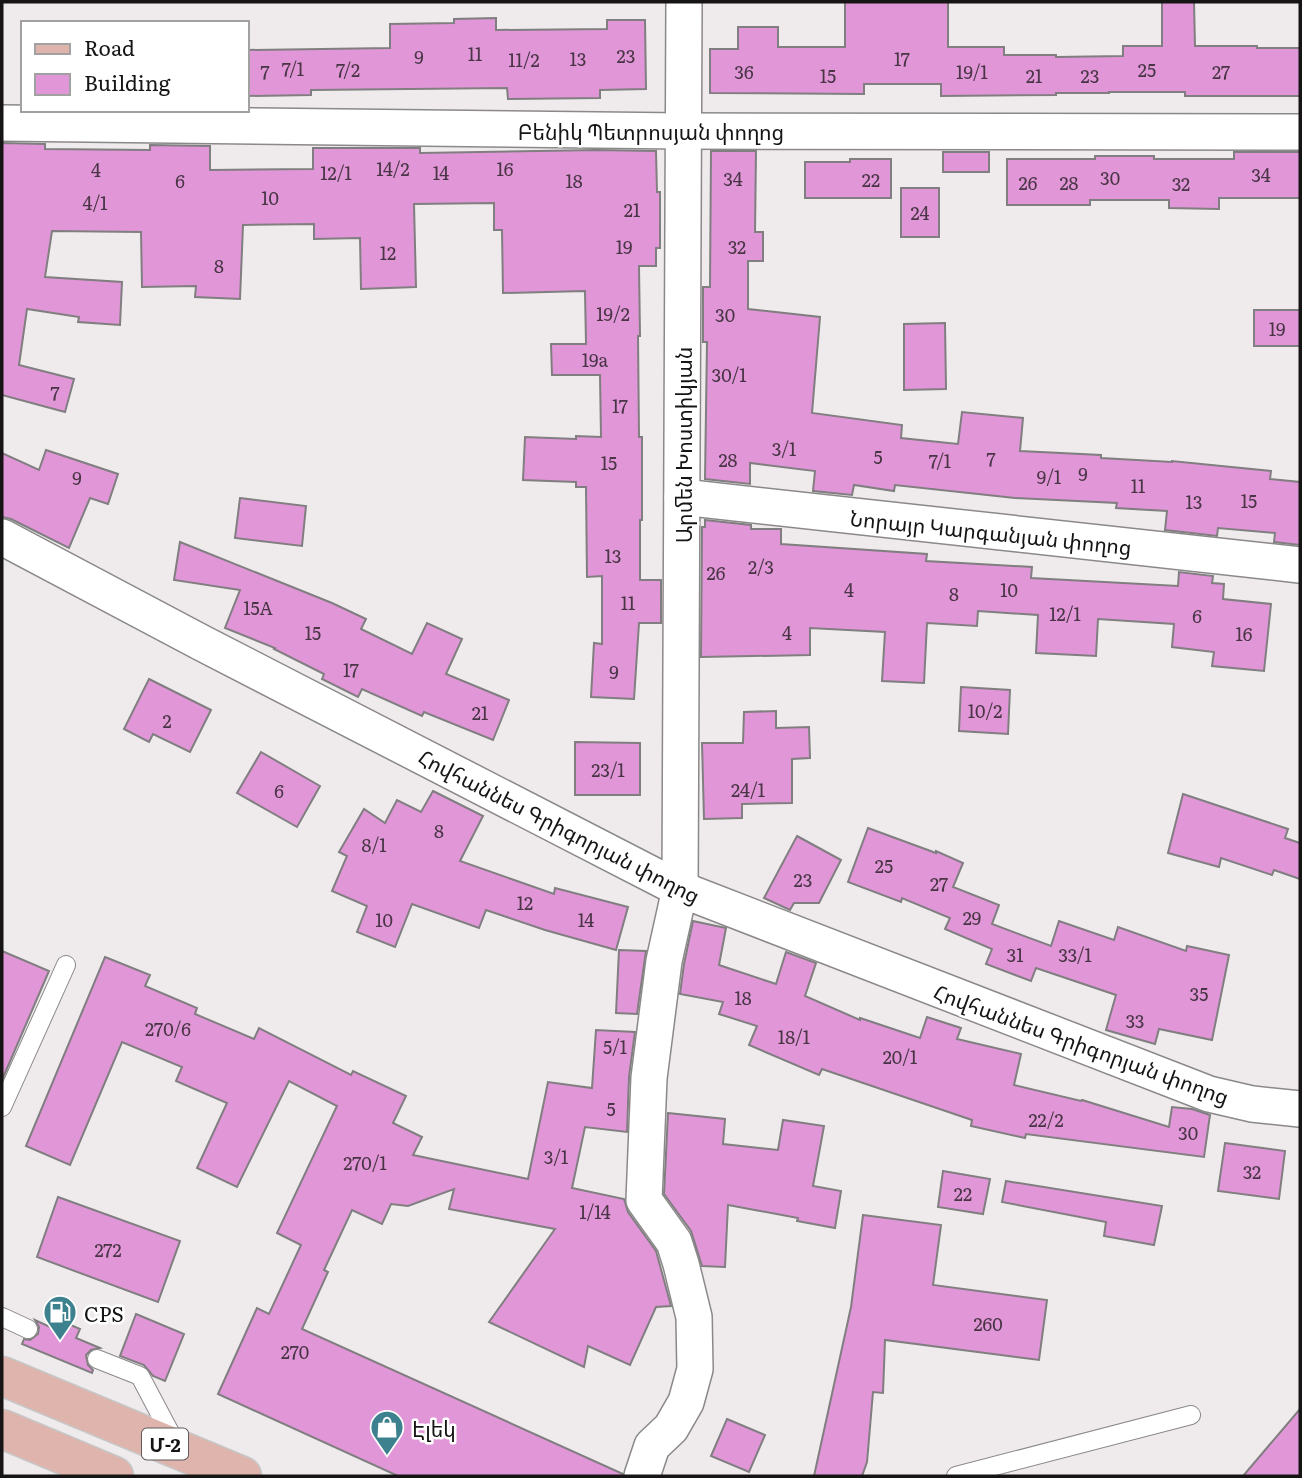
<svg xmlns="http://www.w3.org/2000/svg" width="1302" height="1478" font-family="Literata,'Noto Sans Armenian',serif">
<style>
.building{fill:#e197d7;stroke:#807e80;stroke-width:2}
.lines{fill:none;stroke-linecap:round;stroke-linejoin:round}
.service-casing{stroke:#8b8889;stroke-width:20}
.minor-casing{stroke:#8b8889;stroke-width:38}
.primary-casing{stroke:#c7c7c7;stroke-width:41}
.service{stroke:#fff;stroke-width:18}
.minor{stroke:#fff;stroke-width:35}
.primary{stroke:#dfb4ac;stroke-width:38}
.labels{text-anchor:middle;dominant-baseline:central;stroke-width:5;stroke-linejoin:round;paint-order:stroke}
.number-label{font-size:18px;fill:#493546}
.shield{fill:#fff;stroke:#5c5a5b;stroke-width:2}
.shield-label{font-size:19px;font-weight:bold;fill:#161415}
.street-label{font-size:21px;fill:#161415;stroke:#fff}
.poi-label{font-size:21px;fill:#161415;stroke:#fff;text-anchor:start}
</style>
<rect width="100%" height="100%" fill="#efebec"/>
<g class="building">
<path d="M845,2H948V47H1004V55H1056V57L1123,56V46H1162V2H1194L1195,46H1257V48H1300V96H1185V92H1109V93H1056V95L941,96V84H864V94L710,93V49H738V27H778V47H845Z"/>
<path d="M496,18V30L607,29V20H645L646,89L600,90V98L508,99L507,88L311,90V95L247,96V50L390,48V24L454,23V19Z"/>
<path d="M2,143L45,144V149L150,150V145L210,146V170L313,169V148H420V153L596,150L656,151L657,192H660V248H656V266H639L640,336H638L639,437H642V520H640V580H661V623H639L634,699L591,697L594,643L602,644V576L587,577L586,487H576V482L523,480L525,437L576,439V436L601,437L600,375H552L551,344H586L585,291L503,293L502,230H494V203L414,204L416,287L361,289L360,238L314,239V224L243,225L240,299L195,297L196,286L142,287L141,232L52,231L45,277L122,282L120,325L78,322L79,317L27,309L19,365L74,379L65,412L2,395Z"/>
<path d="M711,151H756L755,232H763V261H748V309L820,317L812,413L902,425L901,438L958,444L962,412L1023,418L1020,451L1101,455V458L1172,462V461L1271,471L1270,479L1300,482V545L1274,542L1275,533L1218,528L1217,536L1165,530L1167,511L1116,508L1117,503L1015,498L895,485L894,491L854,485L852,495L813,491L815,471L750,463V484L705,479L707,342H703V287H710Z"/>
<rect x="943" y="152" width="46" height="20"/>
<path d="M1234,152H1300V198H1219V209L1169,208V200H1090V205H1007V159H1095V156H1154V159H1234Z"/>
<path d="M850,159H891V198H805V162H850Z"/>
<rect x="901" y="188" width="38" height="49"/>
<rect x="1254" y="310" width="46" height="36"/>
<path d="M945,323L946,389L904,390V324Z"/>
<path d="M46,450L118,474L108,504L90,498L69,548L11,519L2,517V453L39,470Z"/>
<path d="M240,498L306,506L302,546L235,538Z"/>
<path d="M705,520L751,525V529H781V544L927,554L926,561L1032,567L1031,578L1178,586L1179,572L1213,576L1212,583L1224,584L1223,599L1271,604L1264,671L1212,666L1214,652L1172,647L1174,624L1098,619L1096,656L1036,653L1038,615L978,611L977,626L927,623L924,683L882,681L885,632L810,628V655L701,657L702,527H705Z"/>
<path d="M180,542L332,603L366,619L361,629L412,654L427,623L462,639L446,674L509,700L493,740L424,712L422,716L362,689L358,697L322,679L324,674L274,649L275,648L225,628L240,590L174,580Z"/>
<path d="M149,679L211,710L190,752L153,734L149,742L124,729Z"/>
<path d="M961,687L1010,690L1008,734L959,731Z"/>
<path d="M776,711V728L809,727L810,758L792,759V803L742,804V818L704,819L702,743H743L744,712Z"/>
<path d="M575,742L640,743V795H575Z"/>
<path d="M261,752L320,786L297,827L237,793Z"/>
<path d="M433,791L483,816L460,861L554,894L555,888L628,907L616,950L545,930L486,910L479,928L412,904L395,947L357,932L367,906L332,891L347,856L339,852L364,809L385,823L397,800L421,812Z"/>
<path d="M1183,794L1288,829L1285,838L1300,843V879L1274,870L1272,875L1221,858L1219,867L1168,853Z"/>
<path d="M868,828L936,853V851L963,863L953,887L999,905L992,924L1051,946L1059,921L1114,940L1118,927L1186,951L1187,946L1229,955L1212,1040L1159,1029L1155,1044L1106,1030L1116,995L1036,968L1031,981L986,964L992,949L945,929L950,918L902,898L901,902L848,882Z"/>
<path d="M797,836L841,860L819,903H794L790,910L764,898Z"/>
<path d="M693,921L726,928L719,965L776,984L786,952L816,963L805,996L860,1020V1018L920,1038L927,1017L961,1028L957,1039L1021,1054L1014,1085L1081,1101L1082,1100L1169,1127L1172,1107L1192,1109L1210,1115L1204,1157L1026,1134L1025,1138L971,1126L972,1120L822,1069L819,1075L749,1045L757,1026L719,1014L723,1002L680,994L684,964Z"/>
<path d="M619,950L646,951L637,1014L616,1013Z"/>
<path d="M2,951L49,971L2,1080Z"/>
<path d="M105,957L150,975L145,986L197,1008L195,1014L254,1039L259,1028L351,1075L353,1071L406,1096L393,1123L422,1137L413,1155L528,1179L548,1082L592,1088L596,1030L635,1032L629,1077L627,1132L585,1127L572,1188L624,1199L628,1212L656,1251L671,1306L656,1307L630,1365L588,1346L584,1367L489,1322L555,1229L449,1209L454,1189L408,1206L391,1204L382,1224L352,1210L324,1270L328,1272L302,1329L623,1474L622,1476H398L218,1394L257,1308L269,1314L301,1245L277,1233L337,1106L289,1081L237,1187L197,1168L227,1103L176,1081L182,1067L122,1042L70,1165L26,1146Z"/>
<path d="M668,1113L725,1119L723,1144L778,1150L783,1120L824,1126L813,1186L841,1191L835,1228L797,1221L798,1218L728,1205L725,1267L702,1266L691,1231L664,1194Z"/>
<path d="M1225,1143L1285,1151L1279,1199L1218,1191Z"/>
<path d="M943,1171L990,1179L983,1214L938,1207Z"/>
<path d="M1006,1181L1162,1206L1154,1245L1104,1236L1106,1222L1002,1202Z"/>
<path d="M58,1197L180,1241L158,1302L37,1257Z"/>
<path d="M863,1215L941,1225L933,1285L1047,1300L1039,1360L885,1340L883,1393L873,1392L867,1462L862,1476H814L851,1307Z"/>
<path d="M136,1314L184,1334L165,1381L153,1376L144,1365L120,1356Z"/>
<path d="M57,1319L80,1329L76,1338L100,1348L91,1350L86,1355L88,1365L93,1370L92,1373L22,1344L24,1339L30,1340L38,1334L39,1327L35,1320L52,1328Z"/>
<path d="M1300,1409V1476H1243Z"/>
<path d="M727,1419L765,1435L749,1472L711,1456Z"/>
</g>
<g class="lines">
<defs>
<g id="service">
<path d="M2,1107L66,965"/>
<path d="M2,1317L28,1329"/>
<path d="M97,1359L140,1376L176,1444"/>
<path d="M956,1476L1191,1415"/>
</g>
<g id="minor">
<path d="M2,123L683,131L1300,132"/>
<path d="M682,497L1300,565"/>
<path d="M2,537L202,643L680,889L1209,1094L1252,1104L1300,1109"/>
<path d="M642,1476L652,1446L671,1428L686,1402L695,1369L694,1317L681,1264L674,1242L644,1200L649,1078L664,961L680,889L684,2"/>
</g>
<g id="primary">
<path d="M2,1376L242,1476"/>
<path d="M2,1429L114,1476"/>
</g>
</defs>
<use href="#service" class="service-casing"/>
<use href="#minor" class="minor-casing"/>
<use href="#primary" class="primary-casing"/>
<use href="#service" class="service"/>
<use href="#minor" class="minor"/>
<use href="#primary" class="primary"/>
</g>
<defs>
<symbol id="fuel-pin" viewBox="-11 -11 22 30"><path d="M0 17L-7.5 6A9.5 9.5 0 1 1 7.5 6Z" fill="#3d818f" stroke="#fff"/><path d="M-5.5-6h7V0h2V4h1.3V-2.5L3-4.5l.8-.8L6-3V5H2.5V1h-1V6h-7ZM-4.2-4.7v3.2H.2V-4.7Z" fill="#fff"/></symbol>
<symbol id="shop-pin" viewBox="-11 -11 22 30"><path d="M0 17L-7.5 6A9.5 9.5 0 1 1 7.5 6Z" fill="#3d818f" stroke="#fff"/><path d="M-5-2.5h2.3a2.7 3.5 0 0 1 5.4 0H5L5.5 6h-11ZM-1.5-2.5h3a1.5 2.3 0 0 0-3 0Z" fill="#fff"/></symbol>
</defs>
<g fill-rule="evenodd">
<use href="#fuel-pin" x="41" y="1293" width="38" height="52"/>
<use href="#shop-pin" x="368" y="1408" width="38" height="52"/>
</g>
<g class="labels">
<g class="number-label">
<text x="475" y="53">11</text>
<text x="626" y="55">23</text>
<text x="419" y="56">9</text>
<text x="578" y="58">13</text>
<text x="902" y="58">17</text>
<text x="524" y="59">11/2</text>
<text x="293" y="68">7/1</text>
<text x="348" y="69">7/2</text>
<text x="1147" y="69">25</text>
<text x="265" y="71">7</text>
<text x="744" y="71">36</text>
<text x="972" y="71">19/1</text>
<text x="1221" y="71">27</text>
<text x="828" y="75">15</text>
<text x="1034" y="75">21</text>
<text x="1090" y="75">23</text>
<text x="393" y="168">14/2</text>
<text x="505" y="168">16</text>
<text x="96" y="169">4</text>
<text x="336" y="172">12/1</text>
<text x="441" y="172">14</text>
<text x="1261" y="174">34</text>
<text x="1110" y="177">30</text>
<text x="733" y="178">34</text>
<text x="871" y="179">22</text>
<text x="180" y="180">6</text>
<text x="574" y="180">18</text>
<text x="1028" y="182">26</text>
<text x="1069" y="182">28</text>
<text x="1181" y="183">32</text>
<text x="270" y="197">10</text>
<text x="95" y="202">4/1</text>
<text x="632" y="209">21</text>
<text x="920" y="212">24</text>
<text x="624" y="246">19</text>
<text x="737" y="246">32</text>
<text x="388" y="252">12</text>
<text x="219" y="265">8</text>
<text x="613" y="313">19/2</text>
<text x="725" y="314">30</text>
<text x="1277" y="328">19</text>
<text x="595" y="359">19a</text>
<text x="729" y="374">30/1</text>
<text x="55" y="392">7</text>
<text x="620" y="405">17</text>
<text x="784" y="448">3/1</text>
<text x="878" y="456">5</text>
<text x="991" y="458">7</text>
<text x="728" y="459">28</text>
<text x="940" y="460">7/1</text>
<text x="609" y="462">15</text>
<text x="1083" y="473">9</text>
<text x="1049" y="476">9/1</text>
<text x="77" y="477">9</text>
<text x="1138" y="485">11</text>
<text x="1249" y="500">15</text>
<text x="1194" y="501">13</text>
<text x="613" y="555">13</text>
<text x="761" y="566">2/3</text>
<text x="716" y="572">26</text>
<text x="849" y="589">4</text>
<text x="1009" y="589">10</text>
<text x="954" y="593">8</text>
<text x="628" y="602">11</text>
<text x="258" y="607">15A</text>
<text x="1065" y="613">12/1</text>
<text x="1197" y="615">6</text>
<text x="313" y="632">15</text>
<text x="787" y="632">4</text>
<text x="1244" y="633">16</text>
<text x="351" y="669">17</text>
<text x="614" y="671">9</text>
<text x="985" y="710">10/2</text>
<text x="480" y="712">21</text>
<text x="167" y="720">2</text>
<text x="608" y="769">23/1</text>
<text x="748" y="789">24/1</text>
<text x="279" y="790">6</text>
<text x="439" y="830">8</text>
<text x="374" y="844">8/1</text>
<text x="884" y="865">25</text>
<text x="803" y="879">23</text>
<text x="939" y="883">27</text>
<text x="525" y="902">12</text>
<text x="972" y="917">29</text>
<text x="384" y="919">10</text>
<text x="586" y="919">14</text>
<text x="1015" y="954">31</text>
<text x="1075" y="954">33/1</text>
<text x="1199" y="993">35</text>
<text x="743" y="997">18</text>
<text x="1135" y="1020">33</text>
<text x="168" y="1028">270/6</text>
<text x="794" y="1036">18/1</text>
<text x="615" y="1046">5/1</text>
<text x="900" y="1056">20/1</text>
<text x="611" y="1108">5</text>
<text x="1046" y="1119">22/2</text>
<text x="1188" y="1132">30</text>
<text x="556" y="1156">3/1</text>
<text x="365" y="1162">270/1</text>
<text x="1252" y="1171">32</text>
<text x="963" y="1193">22</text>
<text x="595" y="1211">1/14</text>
<text x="108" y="1249">272</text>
<text x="988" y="1323">260</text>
<text x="295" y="1351">270</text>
</g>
<rect class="shield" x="142" y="1428.5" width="46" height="31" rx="5"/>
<g class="shield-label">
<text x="165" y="1444">Մ-2</text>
</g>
<g class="street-label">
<text x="651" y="130">Բենիկ Պետրոսյան փողոց</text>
<text transform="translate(682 445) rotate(-90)">Արմեն Խոստիկյան</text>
<text transform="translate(991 531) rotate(6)">Նորայր Կարգանյան փողոց</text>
<text transform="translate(560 825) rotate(27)">Հովհաննես Գրիգորյան փողոց</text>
<text transform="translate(1082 1043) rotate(20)">Հովհաննես Գրիգորյան փողոց</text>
</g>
<g class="poi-label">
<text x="84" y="1312">CPS</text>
<text x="412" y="1427">Էլեկ</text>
</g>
</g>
<rect width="1302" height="1478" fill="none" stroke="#161415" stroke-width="7"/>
<rect x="21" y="21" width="228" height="91" fill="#ffffff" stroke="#a2a1a1" stroke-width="2"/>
<rect x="35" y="44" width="35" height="10" fill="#dfb4ac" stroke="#a2a1a1" stroke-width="2"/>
<text x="84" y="56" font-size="21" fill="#161415">Road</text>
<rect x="35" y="74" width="35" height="21" fill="#e197d7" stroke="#a2a1a1" stroke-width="2"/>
<text x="84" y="91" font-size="21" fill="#161415">Building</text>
</svg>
